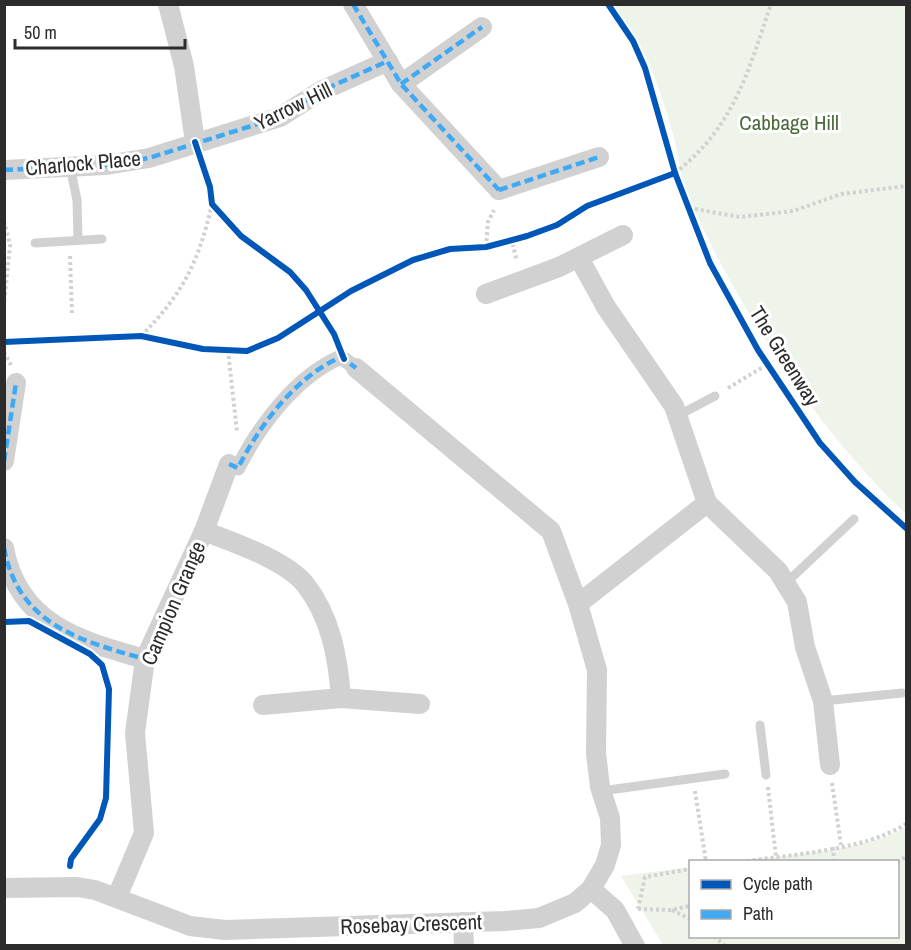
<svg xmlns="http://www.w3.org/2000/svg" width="911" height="950" font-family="'Archivo Narrow',sans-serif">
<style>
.green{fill:#eef4ea}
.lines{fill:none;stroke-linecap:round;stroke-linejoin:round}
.path{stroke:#d1d1d1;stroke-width:4;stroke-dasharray:3 3;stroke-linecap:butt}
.service{stroke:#d1d1d1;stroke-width:9}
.pedestrian{stroke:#d1d1d1;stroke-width:15}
.minor{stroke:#d1d1d1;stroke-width:20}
.quiet{stroke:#3fa9f5;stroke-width:4.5;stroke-dasharray:9 4.5;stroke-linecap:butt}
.cycleway-casing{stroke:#fff;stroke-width:10}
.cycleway{stroke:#0057b8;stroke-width:6}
.labels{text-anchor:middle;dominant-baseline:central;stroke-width:6;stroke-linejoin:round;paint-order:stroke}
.street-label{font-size:21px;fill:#2c2c2c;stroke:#fff}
.park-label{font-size:21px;fill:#4c6939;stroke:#fff}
</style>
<rect width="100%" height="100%" fill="#fff"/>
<g class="green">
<path d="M613,5H906V514C831,445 750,327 706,234C699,219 689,204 685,189C679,170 678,150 672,131C660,86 643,40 613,5Z"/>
<path d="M906,827V945H663L621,876L690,867V936H898V862L734,861C784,855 863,852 906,827Z"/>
</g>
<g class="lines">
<g class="path">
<path d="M675,173C734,127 748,72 771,4"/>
<path d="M689,208L740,217L793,211L841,194L906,186"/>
<path d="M4,221L10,245L4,305"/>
<path d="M511,238L517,261"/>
<path d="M486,247L488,222L494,210"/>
<path d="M70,256L72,314"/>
<path d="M141,336C183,294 199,261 212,204"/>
<path d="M228,350L237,432"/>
<path d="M4,352L11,365"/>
<path d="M728,388L768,364"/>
<path d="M832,783L841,845"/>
<path d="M768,787L776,857"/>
<path d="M695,791L706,862"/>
<path d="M833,847L834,862"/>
<path d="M741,862C792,854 863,851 906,824"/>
<path d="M897,862L906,857"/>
<path d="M638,909L645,877L690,869"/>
<path d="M638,909L671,910L690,906"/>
<path d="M672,910L690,919"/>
<path d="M714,936L725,946"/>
</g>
<g class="service">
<path d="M70,166L77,200L78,240"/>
<path d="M35,243L102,239"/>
<path d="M677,416L715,396"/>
<path d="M787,582L854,519"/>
<path d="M823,701L902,693"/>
<path d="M760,725L766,775"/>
<path d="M601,791L725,774"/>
</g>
<path class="pedestrian" d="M229,464L238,468C259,426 296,376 341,357L356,368"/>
<g class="minor">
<path d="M168,4L184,66L195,142"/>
<path d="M353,4L401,84L499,190"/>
<path d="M401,84L482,27"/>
<path d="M4,170L106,165L149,158L280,117L321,91L388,61"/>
<path d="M499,190L599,157"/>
<path d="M486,294L559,267L623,235"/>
<path d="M4,461L16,383"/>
<path d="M707,503L778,571L797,602L805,647L823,701L830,765"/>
<path d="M204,531C232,542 286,560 305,584C331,617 338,658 341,698"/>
<path d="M4,548C18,624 80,641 145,659"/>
<path d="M578,604L707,503L674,406L606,307L579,258"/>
<path d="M263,705L341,698L420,704"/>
<path d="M4,888L77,887L95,890L190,926L225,930L505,921L539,918L575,903L591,889L605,865L611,845L610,818L600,787L596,753L597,670L578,604L551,531L356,368"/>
<path d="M591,889L615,910L635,946"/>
<path d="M117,897L144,833L135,733L145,659L204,531L229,464"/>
<path d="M463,922L464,946"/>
</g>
<g class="quiet">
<path d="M353,4L401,84L499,190"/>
<path d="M401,84L482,27"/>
<path d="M4,170L106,165L149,158L280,117L321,91L388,61"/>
<path d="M499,190L599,157"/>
<path d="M4,461L16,383"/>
<path d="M229,464L238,468C259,426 296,376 341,357L356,368"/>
<path d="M4,548C18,624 80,641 145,659"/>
</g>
<defs>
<g id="cycleway">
<path d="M608,4L633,41L645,68L675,173L710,263L758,350L820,443L855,482L906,528"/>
<path d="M195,142L210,187L212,204L241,236L290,272L306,290L334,334L344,359"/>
<path d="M4,342L141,336L203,349L247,351L278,338L351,291L413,260L450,249L486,247L527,236L557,225L587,206L675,173"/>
<path d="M4,622L29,621L90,654L102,665L109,689L106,798L100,819L71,859L70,866"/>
</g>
</defs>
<use href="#cycleway" class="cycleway-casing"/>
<use href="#cycleway" class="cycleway"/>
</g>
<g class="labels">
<g class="street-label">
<text transform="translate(293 106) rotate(-26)">Yarrow Hill</text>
<text transform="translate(83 163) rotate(-5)">Charlock Place</text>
<text transform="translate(785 356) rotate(58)">The Greenway</text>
<text transform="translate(173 603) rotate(-67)">Campion Grange</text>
<text transform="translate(411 924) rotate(-2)">Rosebay Crescent</text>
</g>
<g class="park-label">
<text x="789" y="122">Cabbage Hill</text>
</g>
</g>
<rect width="911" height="950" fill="none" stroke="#2c2c2c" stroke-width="12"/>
<rect x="689" y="860" width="210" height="78" fill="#ffffff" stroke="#ababab" stroke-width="1.5"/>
<rect x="701" y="880" width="30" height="9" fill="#0057b8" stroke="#ababab" stroke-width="1.5"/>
<text x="743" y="890" font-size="18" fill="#2c2c2c">Cycle path</text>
<rect x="701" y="910" width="30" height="9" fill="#3fa9f5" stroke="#ababab" stroke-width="1.5"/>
<text x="743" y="920" font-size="18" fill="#2c2c2c">Path</text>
<path d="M15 39v9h170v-9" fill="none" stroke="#2c2c2c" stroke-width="3"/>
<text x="24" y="39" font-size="18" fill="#2c2c2c" stroke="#ffffff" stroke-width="4.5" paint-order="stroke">50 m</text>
</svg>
